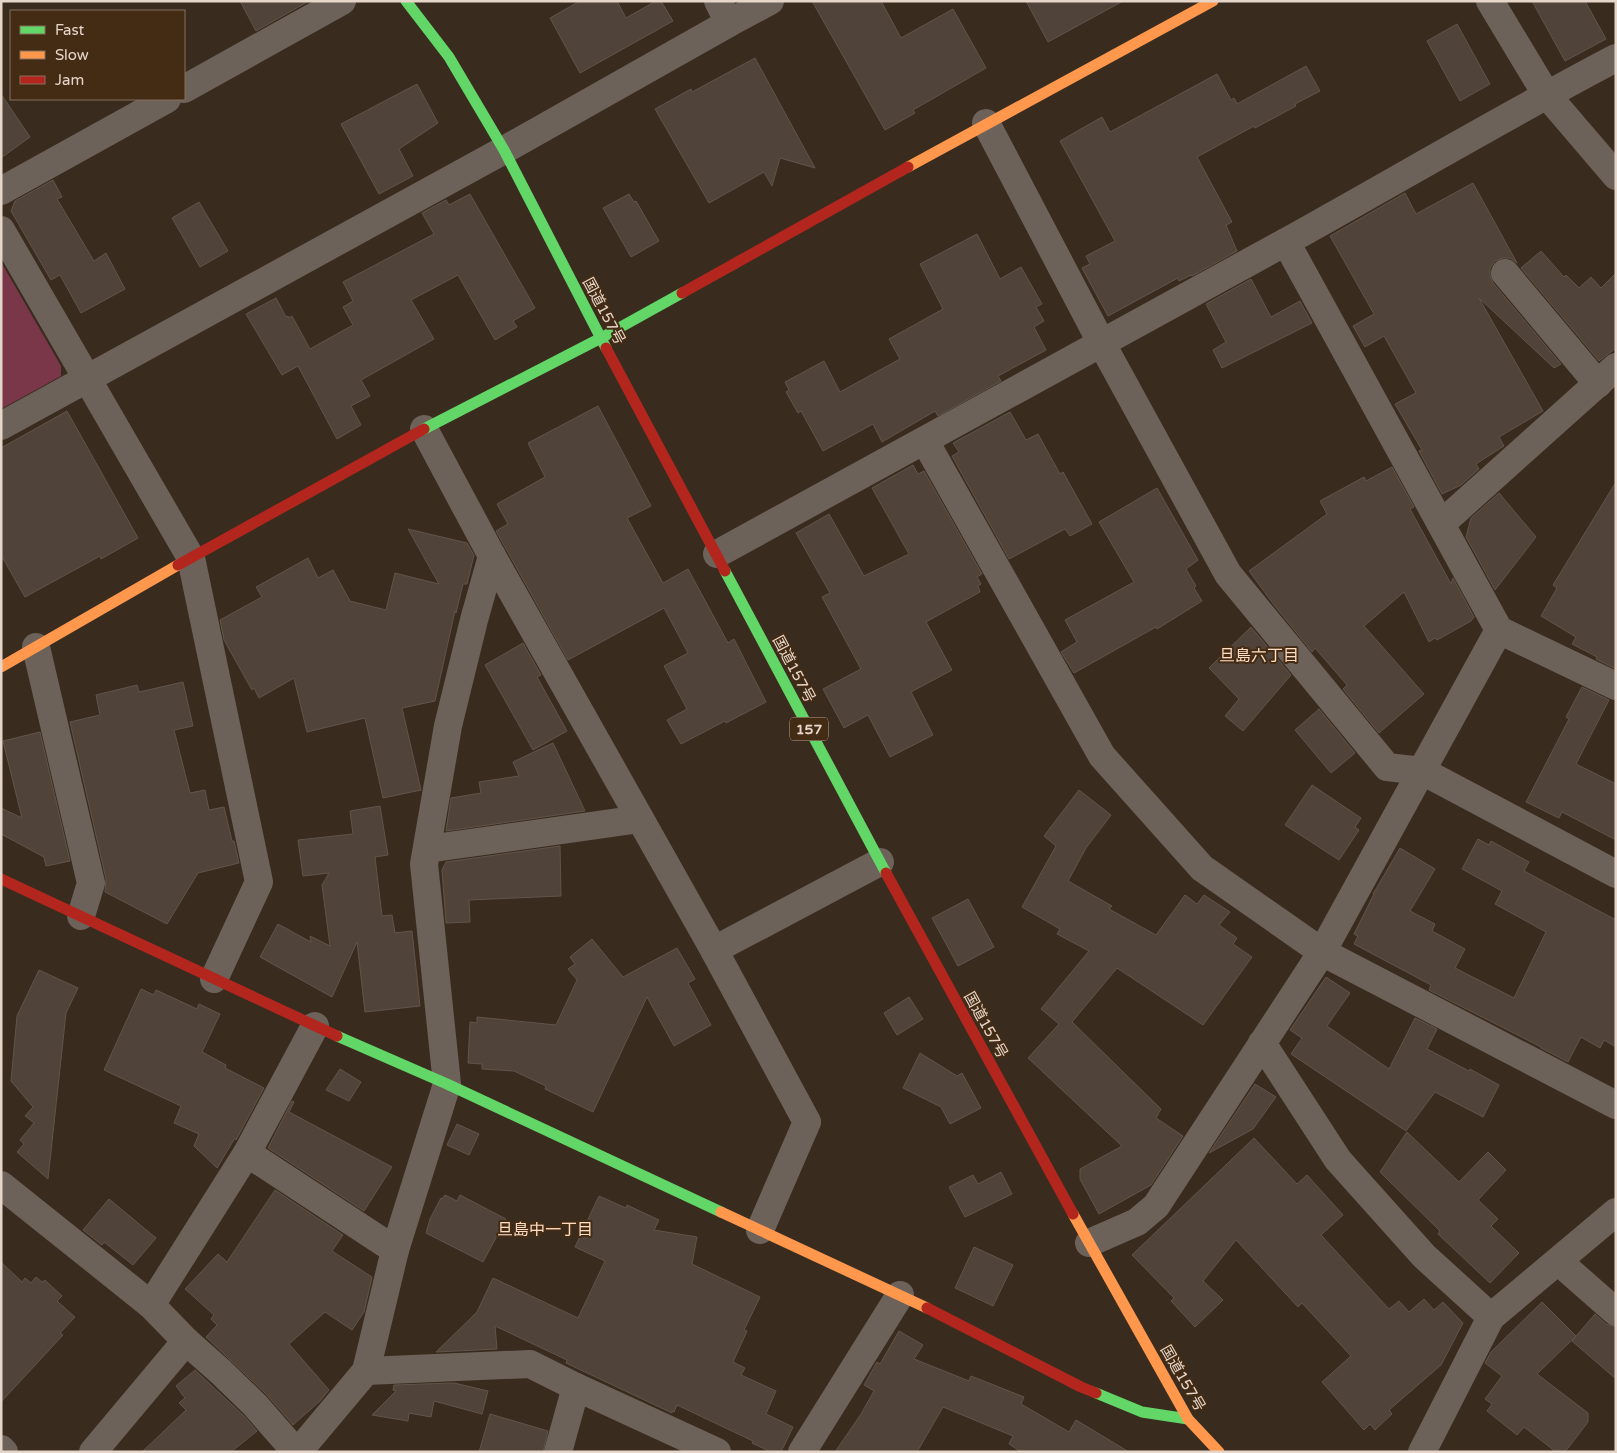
<svg xmlns="http://www.w3.org/2000/svg" width="1617" height="1453" font-family="'Varela Round','Noto Sans JP',sans-serif">
  <rect width="100%" height="100%" fill="#392c1f"/>
  <polygon fill="#7a374a" points="1,262 61,366 61,376 1,409"/>
  <g fill="#4f433a" stroke="#61544b">
    <polygon points="240,1 309,1 256,31"/>
    <polygon points="580,1 617,1 626,18 656,1 661,1 673,21 580,73 550,18"/>
    <polygon points="812,1 881,1 901,38 953,9 986,68 913,110 915,113 885,130"/>
    <polygon points="1026,1 1123,1 1048,42"/>
    <polygon points="1532,1 1585,1 1606,39 1565,61"/>
    <polygon points="1457,24 1490,84 1460,101 1427,41"/>
    <polygon points="755,58 815,168 780,158 772,186 764,172 709,203 655,109 691,89 692,92"/>
    <polygon points="1306,66 1320,91 1295,104 1296,106 1255,128 1254,126 1197,157 1232,222 1226,225 1237,251 1192,276 1191,275 1179,281 1178,278 1108,316 1082,268 1090,264 1086,256 1115,241 1060,141 1102,117 1110,132 1217,74 1231,100 1234,98 1237,104"/>
    <polygon points="417,84 438,123 399,149 413,176 379,194 341,124"/>
    <polygon points="1,94 30,137 1,158"/>
    <polygon points="53,180 62,197 57,199 94,261 106,253 125,289 81,313 60,275 51,280 11,211 15,201"/>
    <polygon points="1473,183 1517,263 1510,258 1503,258 1495,261 1490,268 1490,275 1493,283 1561,364 1554,368 1479,298 1543,411 1499,437 1504,446 1476,464 1479,469 1461,485 1442,494 1419,451 1422,450 1395,404 1416,393 1384,336 1365,347 1353,326 1374,314 1330,236 1405,193 1416,214"/>
    <polygon points="470,194 535,308 513,321 517,327 495,340 458,275 411,300 434,339 361,380 370,396 351,406 361,425 337,439 298,366 282,375 246,314 276,298 286,317 288,316 289,318 292,316 310,349 353,325 343,307 353,301 343,282 434,234 422,213 446,200 449,205"/>
    <polygon points="629,194 634,202 636,201 659,241 631,257 603,208"/>
    <polygon points="199,202 228,251 200,267 172,218"/>
    <polygon points="977,234 1000,279 1021,267 1042,304 1036,307 1044,321 1034,327 1046,350 998,376 1001,381 938,416 935,411 882,442 873,424 823,451 801,411 798,413 786,392 789,390 785,382 824,361 840,392 900,359 889,339 943,309 920,264"/>
    <polygon points="1541,251 1564,277 1566,275 1579,288 1591,277 1601,288 1616,273 1616,348 1599,361 1521,268"/>
    <polygon points="1251,279 1271,317 1300,301 1312,323 1222,368 1213,350 1226,342 1206,304"/>
    <polygon points="598,406 651,506 627,518 663,583 688,569 728,643 734,639 766,702 726,723 725,721 681,744 667,720 687,709 664,666 688,653 664,608 568,660 496,531 508,524 497,504 545,477 528,443"/>
    <polygon points="67,411 138,538 101,559 100,556 25,597 1,555 1,448"/>
    <polygon points="1010,412 1026,440 1038,434 1060,474 1063,472 1092,524 1070,536 1065,529 1009,559 952,456 959,452 953,443"/>
    <polygon points="913,465 918,474 924,471 982,574 977,577 981,584 978,586 980,592 926,622 952,670 911,692 933,735 890,757 868,715 844,728 823,689 861,669 822,597 830,593 796,533 829,514 864,576 909,554 872,488"/>
    <polygon points="1392,467 1414,507 1410,509 1451,584 1453,578 1474,617 1471,621 1437,640 1435,638 1429,642 1404,592 1364,626 1424,694 1379,733 1343,689 1347,685 1315,648 1312,652 1274,605 1249,571 1327,514 1320,501 1364,477 1366,481"/>
    <polygon points="1616,482 1616,669 1596,659 1597,657 1572,644 1576,637 1541,616 1557,588 1553,585"/>
    <polygon points="1157,488 1198,560 1186,569 1196,586 1194,588 1202,601 1157,629 1156,627 1074,673 1061,652 1077,642 1065,620 1134,582 1099,522"/>
    <polygon points="1499,493 1536,537 1495,590 1466,537 1471,518"/>
    <polygon points="408,529 467,543 474,555 467,584 463,584 456,613 455,611 435,701 402,708 421,790 383,798 365,718 307,732 294,678 259,698 254,688 252,690 224,640 220,620 262,597 256,587 308,558 318,578 333,570 350,601 386,610 395,573 439,584"/>
    <polygon points="1251,627 1291,675 1243,731 1225,716 1239,699 1209,668"/>
    <polygon points="523,643 541,675 537,677 567,731 533,750 485,665"/>
    <polygon points="183,682 193,726 174,730 190,793 205,790 209,810 224,807 232,841 234,841 239,863 198,873 167,924 105,892 106,879 70,722 100,715 96,695 137,685 139,692"/>
    <polygon points="1582,687 1609,700 1576,764 1616,784 1616,840 1562,812 1559,818 1526,802 1569,719 1566,717"/>
    <polygon points="1319,709 1355,753 1331,773 1295,730"/>
    <polygon points="40,732 70,861 46,866 44,857 1,834 1,808 22,818 3,741"/>
    <polygon points="553,743 585,811 446,831 451,798 481,793 479,782 519,776 513,762"/>
    <polygon points="1312,785 1361,818 1355,827 1359,830 1339,860 1285,825"/>
    <polygon points="1079,790 1111,815 1086,848 1068,881 1112,906 1109,909 1156,935 1185,895 1197,904 1204,895 1230,912 1219,925 1237,938 1233,944 1252,957 1203,1025 1117,968 1072,1022 1161,1109 1156,1118 1183,1136 1151,1185 1099,1214 1080,1179 1080,1169 1122,1146 1028,1058 1059,1024 1041,1009 1089,951 1057,934 1060,929 1022,907 1056,846 1044,836"/>
    <polygon points="380,806 388,855 375,857 382,916 392,915 395,933 412,931 420,1006 365,1012 357,942 332,997 260,957 278,924 311,942 310,936 330,946 322,885 329,873 303,876 298,840 353,834 350,811"/>
    <polygon points="1478,839 1489,845 1491,841 1529,862 1524,871 1616,920 1616,1047 1604,1040 1600,1048 1581,1037 1568,1062 1541,1048 1541,1047 1429,990 1431,985 1354,944 1358,936 1354,934 1374,894 1373,894 1400,848 1435,869 1410,911 1435,924 1432,931 1465,949 1455,968 1514,998 1546,932 1495,904 1502,891 1462,869"/>
    <polygon points="560,846 561,896 469,900 470,922 446,923 442,870 446,862"/>
    <polygon points="968,899 994,947 958,966 932,918"/>
    <polygon points="592,939 623,977 677,948 695,979 688,983 711,1025 674,1046 647,997 593,1112 545,1089 546,1086 514,1071 482,1069 482,1064 468,1063 470,1022 477,1023 477,1017 556,1025 577,980 568,969 575,964 570,957"/>
    <polygon points="39,970 78,988 66,1013 48,1179 17,1152 24,1144 20,1140 34,1123 25,1116 33,1107 11,1081 17,1016"/>
    <polygon points="1326,977 1350,993 1327,1026 1389,1069 1415,1018 1437,1029 1427,1049 1469,1071 1470,1069 1499,1085 1483,1117 1435,1092 1406,1131 1291,1054 1302,1038 1290,1030"/>
    <polygon points="141,989 154,995 156,990 197,1009 199,1004 220,1014 202,1052 226,1065 225,1068 264,1088 236,1140 235,1138 217,1168 194,1146 199,1134 174,1123 181,1106 104,1070"/>
    <polygon points="909,997 923,1019 897,1035 884,1013"/>
    <polygon points="920,1053 957,1076 962,1073 981,1108 950,1124 941,1107 903,1088"/>
    <polygon points="340,1069 361,1082 349,1101 326,1090"/>
    <polygon points="1255,1084 1276,1097 1253,1129 1209,1153"/>
    <polygon points="292,1101 294,1102 289,1112 392,1167 364,1211 268,1148"/>
    <polygon points="457,1124 479,1134 469,1155 447,1145"/>
    <polygon points="1407,1132 1459,1182 1488,1152 1506,1170 1478,1200 1498,1219 1491,1226 1519,1253 1490,1283 1438,1234 1440,1231 1380,1172"/>
    <polygon points="1254,1138 1297,1184 1307,1175 1343,1215 1321,1235 1389,1309 1399,1301 1409,1312 1424,1299 1434,1310 1443,1302 1463,1323 1441,1365 1389,1410 1392,1414 1375,1430 1370,1424 1364,1430 1322,1382 1351,1356 1302,1303 1298,1307 1236,1240 1203,1281 1223,1300 1195,1327 1171,1301 1174,1298 1132,1255"/>
    <polygon points="1001,1172 1012,1194 965,1217 949,1187 973,1175 978,1184"/>
    <polygon points="275,1190 343,1235 332,1251 372,1277 364,1312 352,1330 325,1312 289,1344 329,1390 320,1401 293,1425 266,1394 206,1337 217,1325 211,1319 214,1315 185,1289 218,1254 227,1262"/>
    <polygon points="445,1195 457,1201 460,1195 506,1219 483,1262 426,1233 430,1219 441,1198 442,1199"/>
    <polygon points="599,1196 626,1208 627,1205 659,1220 654,1230 697,1237 692,1264 760,1297 744,1330 747,1331 733,1362 745,1368 741,1375 776,1391 766,1414 793,1427 781,1452 771,1452 752,1443 753,1441 677,1405 674,1412 672,1411 672,1413 566,1363 567,1360 495,1326 497,1349 436,1352 477,1312 493,1278 578,1318 605,1261 575,1247"/>
    <polygon points="109,1199 156,1238 133,1265 104,1242 102,1245 83,1230"/>
    <polygon points="974,1247 1013,1265 993,1306 955,1288"/>
    <polygon points="1,1262 22,1282 25,1278 31,1283 36,1277 42,1282 45,1280 62,1296 57,1301 75,1317 60,1333 63,1335 1,1402"/>
    <polygon points="1542,1302 1576,1336 1537,1374 1588,1413 1588,1422 1565,1452 1556,1452 1524,1427 1517,1435 1487,1411 1492,1404 1485,1399 1502,1376 1485,1363 1491,1352"/>
    <polygon points="1595,1314 1606,1324 1616,1327 1616,1379 1572,1341"/>
    <polygon points="899,1331 923,1345 914,1359 969,1381 971,1376 1024,1397 1021,1404 1069,1432 1076,1420 1129,1452 1021,1452 1009,1444 1013,1436 943,1407 917,1452 835,1452 861,1414 874,1391 864,1385 877,1362 880,1364"/>
    <polygon points="195,1370 244,1416 257,1431 231,1452 142,1452 186,1410 179,1403 185,1398 176,1386"/>
    <polygon points="454,1383 488,1391 482,1414 434,1401 431,1417 409,1413 408,1421 372,1415 396,1391 393,1390 394,1385"/>
    <polygon points="490,1414 548,1431 543,1452 479,1452"/>
  </g>
  <g fill="none" stroke-linecap="round" stroke-linejoin="round">
    <g stroke="#6d6259" stroke-width="28">
      <polyline points="1490,1 1546,94 1616,176"/>
      <polyline points="729,23 770,1"/>
      <polyline points="184,89 342,1"/>
      <polyline points="986,123 1102,344 1228,574 1387,767 1422,771 1616,874"/>
      <polyline points="1,191 167,99"/>
      <polyline points="1,230 191,558 259,882 214,979"/>
      <polyline points="1286,242 1499,630 1616,686"/>
      <polyline points="1505,273 1598,384"/>
      <polyline points="1,426 504,150 729,23 718,1"/>
      <polyline points="424,429 492,556"/>
      <polyline points="925,441 1102,756 1202,868 1322,952 1616,1105"/>
      <polyline points="1441,524 1616,367"/>
      <path d="M717,554C906,451 1095,348 1282,244C1394,182 1503,117 1616,58"/>
      <polyline points="36,647 91,883 81,916"/>
      <polyline points="427,849 640,819"/>
      <polyline points="1262,1043 1338,1160 1424,1256 1491,1317"/>
      <polyline points="247,1153 395,1250"/>
      <polyline points="1,1185 151,1305 186,1341 221,1372 255,1405 296,1452"/>
      <polyline points="760,1230 807,1122 714,950 880,862"/>
      <polyline points="1089,1243 1137,1222 1156,1206 1322,952 1499,630"/>
      <polyline points="1559,1262 1616,1312"/>
      <polyline points="151,1305 247,1153 315,1026"/>
      <polyline points="366,1371 530,1364 576,1387 717,1452"/>
      <polyline points="1,1449 4,1452"/>
      <polyline points="93,1452 186,1341"/>
      <polyline points="298,1452 366,1371 395,1250 447,1084 424,864 448,726 474,620 492,556 714,950"/>
      <polyline points="558,1452 576,1387"/>
      <polyline points="802,1452 900,1295"/>
      <polyline points="1422,1452 1491,1317 1616,1212"/>
    </g>
    <g stroke="#63d668" stroke-width="11">
      <polyline points="406,1 449,57 504,150 606,348"/>
      <polyline points="424,429 601,338 682,293"/>
      <polyline points="725,571 886,873"/>
      <polyline points="337,1036 447,1084 721,1212"/>
      <polyline points="1096,1393 1142,1412 1188,1419"/>
    </g>
    <g stroke="#ff974d" stroke-width="11">
      <polyline points="908,167 1213,1"/>
      <polyline points="1,667 178,565"/>
      <polyline points="721,1212 927,1308"/>
      <polyline points="1073,1214 1188,1419 1219,1452"/>
    </g>
    <g stroke="#b3261e" stroke-width="11">
      <polyline points="682,293 908,167"/>
      <polyline points="606,348 725,571"/>
      <polyline points="178,565 424,429"/>
      <polyline points="886,873 1073,1214"/>
      <polyline points="1,879 337,1036"/>
      <polyline points="927,1308 1081,1387 1096,1393"/>
    </g>
  </g>
  <g text-anchor="middle" dominant-baseline="central" stroke-width="4" stroke-linejoin="round" paint-order="stroke">
    <rect fill="#442b14" stroke="#b5a393" stroke-width="1" x="790" y="717.5" width="38" height="23" rx="4"/>
    <g font-size="14" font-weight="bold" fill="#e6d6c9">
      <text x="809" y="729">157</text>
    </g>
    <g font-size="15" fill="#e6d6c9" stroke="#442b14">
      <text transform="translate(604 311) rotate(62)">国道157号</text>
      <text transform="translate(794 669) rotate(62)">国道157号</text>
      <text transform="translate(986 1025) rotate(61)">国道157号</text>
      <text transform="translate(1183 1378) rotate(60)">国道157号</text>
    </g>
    <g font-size="16" fill="#feddc2" stroke="#442b14">
      <text x="1259" y="656">旦島六丁目</text>
      <text x="545" y="1230">旦島中一丁目</text>
    </g>
  </g>
  <rect width="1617" height="1453" fill="none" stroke="#e6d6c9" stroke-width="5"/>
  <rect x="10" y="10" width="175" height="90" fill="#442b14" stroke="#856f5c"/>
  <rect x="20" y="26" width="25" height="8" fill="#63d668" stroke="#856f5c"/>
  <text x="55" y="35" font-size="15" fill="#e6d6c9">Fast</text>
  <rect x="20" y="51" width="25" height="8" fill="#ff974d" stroke="#856f5c"/>
  <text x="55" y="60" font-size="15" fill="#e6d6c9">Slow</text>
  <rect x="20" y="76" width="25" height="8" fill="#b3261e" stroke="#856f5c"/>
  <text x="55" y="85" font-size="15" fill="#e6d6c9">Jam</text>
</svg>
